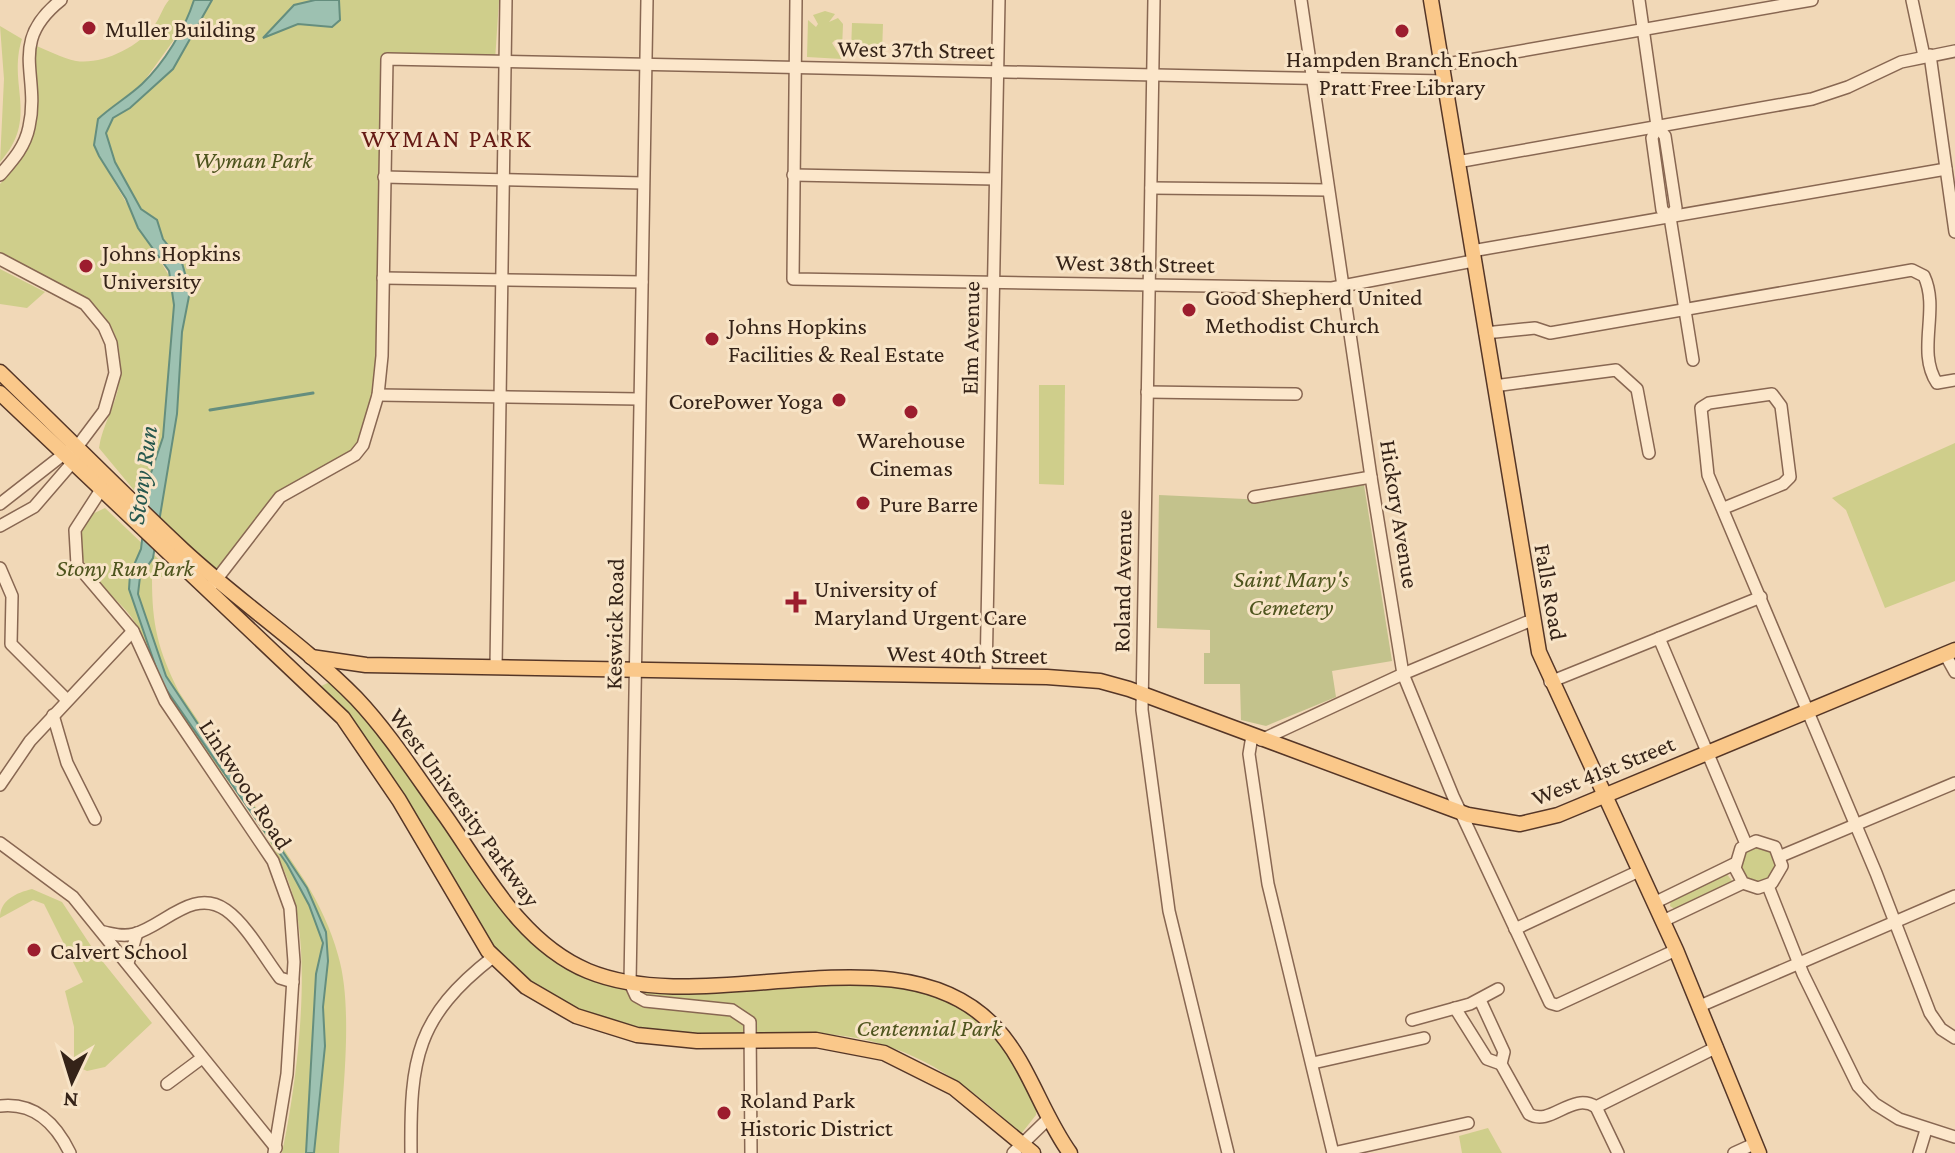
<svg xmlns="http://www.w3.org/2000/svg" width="1955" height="1153" font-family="'Crimson Pro',serif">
  <rect width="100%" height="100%" fill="#f1d8b7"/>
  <g fill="#cfce8b">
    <path d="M169,0H194L184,26L142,84L98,119L95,137L99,156L172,281L174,305L163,437L149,479L148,507L99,448C102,425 116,406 119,383C132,296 54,290 0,253V184L21,159L35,126L34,45C47,50 62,58 76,61C102,65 138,47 153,27C160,19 162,8 169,0Z"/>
    <polygon points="206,0 499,0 495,61 389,53 382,57 377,369 366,430 357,447 344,457 281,492 262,510 218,571 154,514 168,437 178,277 104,156 104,121 145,86"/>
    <polygon points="825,11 835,14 829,22 838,18 843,24 842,49 835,40 832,43 842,59 807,57 808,20 816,27 818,24 813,15"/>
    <polygon points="852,23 883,24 882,53 851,52"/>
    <path d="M0,26L22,39C7,85 40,118 0,162L4,79Z"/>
    <polygon points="0,269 45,292 27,308 0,304"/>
    <polygon points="1039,385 1065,385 1064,485 1039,484"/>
    <polygon points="1955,443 1955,581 1885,608 1846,510 1832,498"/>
    <path d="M105,508L174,574L152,579C152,625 158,650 179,692L305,881C319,904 331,929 338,955C354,1008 342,1096 339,1153H282C297,1083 313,957 291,889C273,831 215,767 181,716C161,685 152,648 132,618C119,599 94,585 85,564C78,548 80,532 86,517Z"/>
    <path d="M330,682L357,705L521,927L607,982L862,983C972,992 988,1013 1037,1107L1036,1115L1021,1134C978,1093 932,1058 874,1042C819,1027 761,1036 705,1036C646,1035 589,1021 539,988C489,955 464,900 434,850C400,791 367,736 321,686Z"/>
    <circle cx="1758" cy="864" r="18"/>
    <polygon points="1726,873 1733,882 1676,910 1670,906 1671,899"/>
    <path d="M32,889L62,902L95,952L152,1023L105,1067L87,1071L74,1065V1027L65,991L83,982L44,904L33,900L0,918C0,900 16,893 32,889Z"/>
    <polygon points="1488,1128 1502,1153 1462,1153 1459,1136"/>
  </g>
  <polygon fill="#c3c28c" points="1364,485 1392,661 1332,671 1336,697 1266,726 1241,720 1240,684 1204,684 1204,653 1210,653 1210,630 1157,628 1159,495 1266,500"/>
  <g fill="#9dc1b1" stroke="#658e7e" stroke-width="2">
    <path d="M194,0H212L173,69L130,108L113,118L106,133L115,162L141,209L157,220L163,239L182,263L190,291L182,332L177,414L153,558L140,577L138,594L166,676L307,888L326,932L328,961L323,1007L325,1046L314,1153H306L316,974L323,943L309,905L287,864L161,682L129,589L130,574L141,549L149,479L163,437L174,305L169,271L138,228L126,199L99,156L94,145L98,119C112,106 128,97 142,84C164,63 185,29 194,0Z"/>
    <polygon points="315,0 339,0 340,20 332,27 298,24 263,38 294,5"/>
  </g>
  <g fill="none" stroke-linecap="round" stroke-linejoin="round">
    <polyline stroke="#658e7e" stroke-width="3" points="210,410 313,393"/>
    <g stroke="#886752" stroke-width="14">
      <g id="minor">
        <polyline points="647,0 630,983 636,996 645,1001 732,1010 750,1022 751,1153"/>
        <polyline points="796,0 793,279 1332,288 1473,261"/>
        <polyline points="1154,0 1142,710 1169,911 1228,1153"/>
        <polyline points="1301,0 1371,477 1403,674 1453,796 1550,1003 1557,1005 1676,950"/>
        <polyline points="1639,0 1657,126 1665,136 1676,208 1670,217"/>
        <polyline points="1912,0 1924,56"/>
        <polyline points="1930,55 1955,232"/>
        <polyline points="1441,65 1812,0"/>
        <polyline points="1657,126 1652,138 1662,210 1670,217 1693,360"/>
        <polyline points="1457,162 1812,99 1848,87 1901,62 1955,51"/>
        <path d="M0,175C13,160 25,147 29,127C41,74 7,43 61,0"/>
        <polyline points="793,175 995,179"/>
        <polyline points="384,177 643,183"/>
        <polyline points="1151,188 1328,190"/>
        <polyline points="1472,251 1946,169"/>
        <polyline points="0,259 85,304 104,327 111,343 115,373 104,411 77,447 72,463 34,507 0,526"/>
        <polyline points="383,278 642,282"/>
        <path d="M1485,333L1535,328L1550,333L1912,270L1924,276C1940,310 1916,351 1937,383L1955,380"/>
        <polyline points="1494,386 1616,370 1637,389 1649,453"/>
        <polyline points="1147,392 1296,394"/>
        <polyline points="378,395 639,399"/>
        <polyline points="106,482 75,530 77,565 133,631 165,701 273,861 290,908 294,962 287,1074 274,1153"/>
        <polyline points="1254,497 1371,477"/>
        <polyline points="0,504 69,450"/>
        <polyline points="1724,508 1783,484 1790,477 1781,406 1772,394 1709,403 1701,408 1708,475 1876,873 1930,1013 1941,1029 1955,1038"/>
        <polyline points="0,568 12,596 11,644 66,699"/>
        <polyline points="213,584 280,497 355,455 363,445 378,395 382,356 387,59 1444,81"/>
        <polyline points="1659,638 1746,844"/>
        <polyline points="1945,654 1955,672"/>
        <polyline points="496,667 506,0"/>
        <polyline points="986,676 999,0"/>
        <polyline points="1550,682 1761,597"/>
        <polyline points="53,715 67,763 95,819"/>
        <polyline points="1252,736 1249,754 1268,884 1333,1153"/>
        <polyline points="1261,740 1403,674 1532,620"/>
        <polyline points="0,785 30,741 133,631"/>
        <polyline points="0,843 73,897 276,1148"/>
        <polyline points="1781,856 1955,783"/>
        <polyline points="1768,886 1803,974 1858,1086 1875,1104 1899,1119 1955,1137"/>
        <polyline points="1654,903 1734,864"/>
        <polyline points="1663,921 1743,883 1758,888 1772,883 1782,866 1775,847 1756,841 1741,848 1735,868 1743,883"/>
        <polyline points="1515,929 1639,871"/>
        <path d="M104,932C114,934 123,937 134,934C164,926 193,887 226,910C247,925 264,957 280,978L293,982"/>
        <polyline points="128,963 137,933"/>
        <path d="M1480,1000L1504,1052L1501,1064L1529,1114C1551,1127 1572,1091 1596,1107"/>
        <polyline points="1700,1006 1955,896"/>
        <polyline points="1455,1008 1487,1059 1501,1064"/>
        <polyline points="1412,1020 1470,1004 1498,989"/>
        <polyline points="1313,1063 1424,1038"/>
        <polyline points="167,1084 202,1058"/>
        <path d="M0,1106C35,1102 56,1124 70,1153"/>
        <polyline points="1596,1107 1717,1047"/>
        <polyline points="1596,1107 1618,1153"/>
        <path d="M411,1153C410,1059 416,1017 493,957"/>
        <polyline points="1013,1153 1048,1119"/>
        <polyline points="1333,1153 1468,1123"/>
        <polyline points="1734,1153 1756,1143"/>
        <polyline points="1919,1153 1926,1130"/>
      </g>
    </g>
    <g stroke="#553627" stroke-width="17">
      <g id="major">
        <polyline points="1431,0 1539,652 1676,950 1759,1153"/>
        <path d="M0,372C61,431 121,492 183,550C239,602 303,644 356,698C390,734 417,777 446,817C486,874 521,943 588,971C709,1021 898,925 994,1026C1028,1061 1041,1113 1070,1153"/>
        <polyline points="0,393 343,718 399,800 488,951 526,987 576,1016 637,1035 697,1041 816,1040 884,1053 954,1088 1033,1153"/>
        <polyline points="311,657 366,665 1047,677 1100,681 1129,689 1468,815 1520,824 1558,815 1955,650"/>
      </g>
    </g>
    <use href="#minor" stroke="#fce7cb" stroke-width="11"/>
    <use href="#major" stroke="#fac88a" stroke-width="14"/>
  </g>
  <g fill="#9c1d2e" stroke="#f8e4c7" stroke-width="3">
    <circle cx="89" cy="28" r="8"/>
    <circle cx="1402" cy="31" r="8"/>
    <circle cx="86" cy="266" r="8"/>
    <circle cx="1189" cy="310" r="8"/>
    <circle cx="712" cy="339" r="8"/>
    <circle cx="839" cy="400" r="8"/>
    <circle cx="911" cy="412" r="8"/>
    <circle cx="863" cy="503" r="8"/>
    <path d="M792 590h8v8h8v8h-8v8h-8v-8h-8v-8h8z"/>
    <circle cx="34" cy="950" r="8"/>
    <circle cx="724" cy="1113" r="8"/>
  </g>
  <g text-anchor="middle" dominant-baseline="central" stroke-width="6" stroke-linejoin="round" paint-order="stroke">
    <g font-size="24" fill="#352318" stroke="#f8e4c7" text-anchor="start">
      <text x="105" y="28">Muller Building</text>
      <text x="1402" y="58" text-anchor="middle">Hampden Branch Enoch<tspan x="1402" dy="28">Pratt Free Library</tspan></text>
      <text x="102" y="252">Johns Hopkins<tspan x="102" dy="28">University</tspan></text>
      <text x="1205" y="296">Good Shepherd United<tspan x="1205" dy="28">Methodist Church</tspan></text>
      <text x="728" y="325">Johns Hopkins<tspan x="728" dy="28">Facilities &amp; Real Estate</tspan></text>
      <text x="823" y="400" text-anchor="end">CorePower Yoga</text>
      <text x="911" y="439" text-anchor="middle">Warehouse<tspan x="911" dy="28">Cinemas</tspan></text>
      <text x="879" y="503">Pure Barre</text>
      <text x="814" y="588">University of<tspan x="814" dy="28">Maryland Urgent Care</tspan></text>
      <text x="50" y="950">Calvert School</text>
      <text x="740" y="1099">Roland Park<tspan x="740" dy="28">Historic District</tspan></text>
    </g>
    <g font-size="24" fill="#352318" stroke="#f8e4c7">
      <text transform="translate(916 49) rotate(1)">West 37th Street</text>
      <text transform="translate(1135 263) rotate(1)">West 38th Street</text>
      <text transform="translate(970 338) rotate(-89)">Elm Avenue</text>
      <text transform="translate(1400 514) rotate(81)">Hickory Avenue</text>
      <text transform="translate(1122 581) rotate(-89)">Roland Avenue</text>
      <text transform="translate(1551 592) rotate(80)">Falls Road</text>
      <text transform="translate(614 624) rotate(-89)">Keswick Road</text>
      <text transform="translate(967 654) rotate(1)">West 40th Street</text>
      <text transform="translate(1603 770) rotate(-22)">West 41st Street</text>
      <text transform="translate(246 784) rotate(57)">Linkwood Road</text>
      <text transform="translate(465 807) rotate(54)">West University Parkway</text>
    </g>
    <g font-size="24" font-style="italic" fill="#4d541d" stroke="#f8e4c7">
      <text x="253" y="159">Wyman Park</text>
      <text x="125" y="567">Stony Run Park</text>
      <text x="1291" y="578">Saint Mary's<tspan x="1291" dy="28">Cemetery</tspan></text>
      <text x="929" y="1027">Centennial Park</text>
    </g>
    <g font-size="26" letter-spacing="2" fill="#661a14" stroke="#f8e4c7">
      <text x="447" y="138">WYMAN PARK</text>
    </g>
    <g font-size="26" font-style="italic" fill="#26574d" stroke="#f8e4c7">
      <text transform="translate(142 475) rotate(-82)">Stony Run</text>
    </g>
  </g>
  <g transform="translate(72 1081) rotate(184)" stroke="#f8e4c7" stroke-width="6" paint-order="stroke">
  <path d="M0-6L14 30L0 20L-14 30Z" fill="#352318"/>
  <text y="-12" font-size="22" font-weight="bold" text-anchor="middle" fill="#352318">N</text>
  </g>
</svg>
